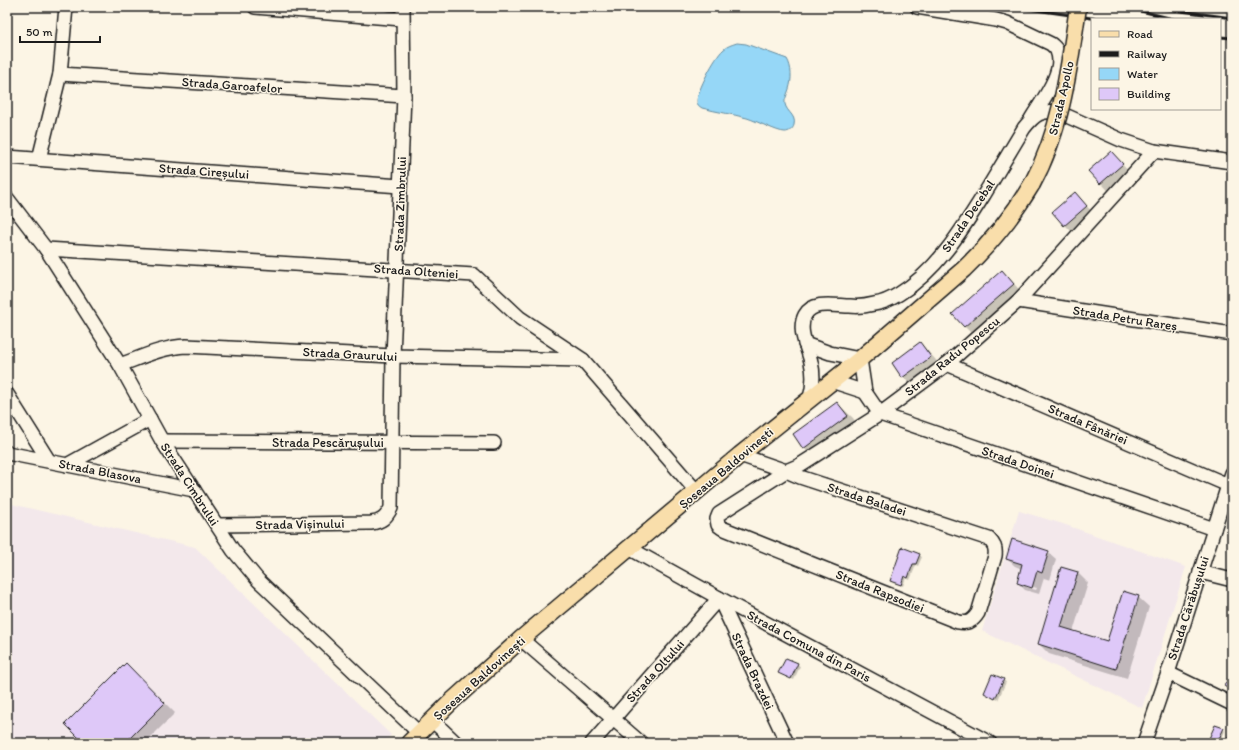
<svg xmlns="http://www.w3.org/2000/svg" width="1239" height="750" font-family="Itim,sans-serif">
  <rect width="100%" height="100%" fill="#fcf5e5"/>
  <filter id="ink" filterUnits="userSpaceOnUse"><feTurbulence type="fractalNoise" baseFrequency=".025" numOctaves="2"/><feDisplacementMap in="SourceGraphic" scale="8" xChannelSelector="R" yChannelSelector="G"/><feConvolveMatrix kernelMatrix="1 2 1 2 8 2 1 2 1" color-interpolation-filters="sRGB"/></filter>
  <g filter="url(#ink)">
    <g fill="#f3e8eb">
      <polygon points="7,503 195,547 391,735 383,743 7,743"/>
      <polygon points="1019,511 1060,523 1186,567 1142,708 982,631"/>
    </g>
    <path fill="#96d7f7" stroke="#658c9f" d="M737,43L746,44L787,59C792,67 792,80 789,89C788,93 786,96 785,100C783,111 797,114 794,125C793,129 789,132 785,132C777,132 757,121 747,118C732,114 717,112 702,108C699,106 697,105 697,101C697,91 715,57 723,50C727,46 731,45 737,43Z"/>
    <g fill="#0003" fill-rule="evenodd">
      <polygon points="1111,153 1137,180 1116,199 1090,171"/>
      <polygon points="1075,194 1101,221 1080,240 1065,225"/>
      <polygon points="1002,271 1028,299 980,342 964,326"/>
      <polygon points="920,343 935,359 945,372 918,392 903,377"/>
      <polygon points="837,403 853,418 862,432 819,463 804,448"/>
      <path d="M1048,552L1056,559L1050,580L1044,578L1039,594L1025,590L1018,583L1022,569L1015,566L1007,559ZM1026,585L1037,588L1036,590L1026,587Z"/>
      <polygon points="919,555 922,557 918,566 916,565 910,580 906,578 903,586 893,583 891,580"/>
      <polygon points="1078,573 1088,583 1073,632 1108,643 1138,597 1149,607 1127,678 1049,654 1039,644"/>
      <polygon points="786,659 800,666 794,680 780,673"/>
      <polygon points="126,664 175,713 145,743 85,743"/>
      <polygon points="993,675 1006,682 998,700 985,693"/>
      <polygon points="1223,729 1225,731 1220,743 1208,743"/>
    </g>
    <g fill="#dec8f8" stroke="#1c1c1c">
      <polygon points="1111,151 1123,164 1100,184 1088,171"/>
      <polygon points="1075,192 1087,206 1064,226 1052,212"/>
      <polygon points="1002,270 1014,284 964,327 952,314"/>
      <polygon points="920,342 931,357 902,378 892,363"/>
      <polygon points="837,402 848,416 803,449 793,434"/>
      <polygon points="1012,539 1049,551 1042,573 1037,571 1032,588 1017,583 1022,564 1006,559"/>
      <polygon points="902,547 920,554 916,564 913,564 908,578 904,576 901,585 890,581"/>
      <polygon points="1061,567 1078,572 1061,627 1107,641 1123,591 1139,596 1116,669 1038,644"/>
      <polygon points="786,658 798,663 791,679 778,673"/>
      <polygon points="126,663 165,703 125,743 84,743 65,724"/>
      <polygon points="1232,671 1232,691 1224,686"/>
      <polygon points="992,674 1004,679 995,699 984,693"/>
      <polygon points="1215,725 1224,728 1217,743 1207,743"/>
      <polygon points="1232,727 1232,741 1227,739"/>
    </g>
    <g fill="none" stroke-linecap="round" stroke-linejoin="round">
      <g stroke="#1c1c1c" stroke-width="16">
        <g id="minor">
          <polyline points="255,7 402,19"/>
          <path d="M917,7L996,20L1007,23L1051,44C1053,46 1056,48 1057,51C1066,71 1041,102 1031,119"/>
          <polyline points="60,74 404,96"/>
          <polyline points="7,157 400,186"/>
          <polyline points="39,159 60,74 66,7"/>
          <polyline points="7,198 46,249 120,365 162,441 233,550 258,580 419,733"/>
          <polyline points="46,249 474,275 520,318 583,360 697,492"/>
          <polyline points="1018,301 1232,334"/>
          <polyline points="805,344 830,353 860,359 865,392 880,414 1214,529"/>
          <polyline points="947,364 1228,485"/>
          <path d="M120,365C142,357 163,347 186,346L393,356L583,360"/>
          <polyline points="831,381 865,392"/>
          <polyline points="7,394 49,461"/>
          <path d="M810,398C813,387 814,374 811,362C808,348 797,330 805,315C813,300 836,306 850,306C858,307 866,306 874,304C883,303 891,299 899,294C937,271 962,230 985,193C998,171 1011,150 1024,128C1035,114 1041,110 1058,112L1121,140L1154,151L1232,162"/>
          <polyline points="162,441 494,443"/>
          <polyline points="7,453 194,490"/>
          <path d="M740,455L786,471L800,477L989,539C994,544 996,548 995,556L978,613C973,621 968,624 958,622L722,528L718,525L717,519L719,514L786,471L800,465L880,414L947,364L1018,301L1154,151"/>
          <polyline points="67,465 150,419"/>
          <path d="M217,525L371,523C381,522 386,518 391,508L393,356L404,96L403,7"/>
          <polyline points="629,548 719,598 990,743"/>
          <polyline points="1200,572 1232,580"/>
          <polyline points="521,639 641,743"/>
          <polyline points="1168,673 1232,704"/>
          <polyline points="432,720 456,743"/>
          <polyline points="592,743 719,598 787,743"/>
          <polyline points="1144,743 1168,673 1232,473"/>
        </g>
      </g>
      <g stroke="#1c1c1c" stroke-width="19">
        <path id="major" d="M409,743L452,701L521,639L740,455L860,359L964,269C991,243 1013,216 1032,184"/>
      </g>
      <use href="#minor" stroke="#fcf5e5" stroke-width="13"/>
      <use href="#major" stroke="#f9deab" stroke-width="16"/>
      <g stroke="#1c1c1c" stroke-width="3">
        <polyline points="1015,7 1098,19"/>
        <polyline points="1125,7 1173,19"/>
        <polyline points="1152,7 1232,18"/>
        <polyline points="1213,7 1232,10"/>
        <polyline points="1220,37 1232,38"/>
      </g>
      <g stroke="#1c1c1c" stroke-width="19" stroke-linecap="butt">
        <path id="major-bridge" d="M1032,184C1062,129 1069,68 1078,7"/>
      </g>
      <use href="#major-bridge" stroke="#f9deab" stroke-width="16"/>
    </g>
  </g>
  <g text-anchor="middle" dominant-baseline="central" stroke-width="3" stroke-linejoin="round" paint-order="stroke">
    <g font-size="13" fill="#1c1c1c" stroke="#fcf5e5">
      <text transform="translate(232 85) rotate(4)">Strada Garoafelor</text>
      <text transform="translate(1061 98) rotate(-77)">Strada Apollo</text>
      <text transform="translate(204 171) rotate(4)">Strada Cireșului</text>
      <text transform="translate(400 204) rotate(-88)">Strada Zimbrului</text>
      <text transform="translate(968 216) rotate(-56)">Strada Decebal</text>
      <text transform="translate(416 271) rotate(4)">Strada Olteniei</text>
      <text transform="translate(1125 318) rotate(9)">Strada Petru Rareș</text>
      <text transform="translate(350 354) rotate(3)">Strada Graurului</text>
      <text transform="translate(952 356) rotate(-39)">Strada Radu Popescu</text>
      <text transform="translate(1088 424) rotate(23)">Strada Fânăriei</text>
      <text x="328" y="442">Strada Pescărușului</text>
      <text transform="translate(1018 462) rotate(19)">Strada Doinei</text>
      <text transform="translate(726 468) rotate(-40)">Șoseaua Baldovinești</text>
      <text transform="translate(100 471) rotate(11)">Strada Blasova</text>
      <text transform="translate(190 484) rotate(57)">Strada Cimbrului</text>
      <text transform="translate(867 499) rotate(18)">Strada Baladei</text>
      <text transform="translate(300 524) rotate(-1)">Strada Vișinului</text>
      <text transform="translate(880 591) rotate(22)">Strada Rapsodiei</text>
      <text transform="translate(1188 608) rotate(-72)">Strada Cărăbușului</text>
      <text transform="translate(809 646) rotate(28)">Strada Comuna din Paris</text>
      <text transform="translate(655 671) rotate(-48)">Strada Oltului</text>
      <text transform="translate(753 671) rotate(65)">Strada Brazdei</text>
      <text transform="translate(479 678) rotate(-42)">Șoseaua Baldovinești</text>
    </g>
  </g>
  <rect width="1239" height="750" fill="none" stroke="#fcf5e5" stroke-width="24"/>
  <rect x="12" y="12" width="1215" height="726" fill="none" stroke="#1c1c1c" stroke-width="1.5" filter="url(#ink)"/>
  <rect x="1091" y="18" width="130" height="92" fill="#fcf5e5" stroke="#a29e95"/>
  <rect x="1099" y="31" width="20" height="6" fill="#f9deab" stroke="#a29e95"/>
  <text x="1127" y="38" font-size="12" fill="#1c1c1c">Road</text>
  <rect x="1099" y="51" width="20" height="6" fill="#1c1c1c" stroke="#a29e95"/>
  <text x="1127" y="58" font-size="12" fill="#1c1c1c">Railway</text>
  <rect x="1099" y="68" width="20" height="12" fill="#96d7f7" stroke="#a29e95"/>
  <text x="1127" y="78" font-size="12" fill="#1c1c1c">Water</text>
  <rect x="1099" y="88" width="20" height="12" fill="#dec8f8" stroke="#a29e95"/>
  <text x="1127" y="98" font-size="12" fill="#1c1c1c">Building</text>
  <path d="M20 36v6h80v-6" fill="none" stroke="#1c1c1c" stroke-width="2"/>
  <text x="26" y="36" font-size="12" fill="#1c1c1c" stroke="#fcf5e5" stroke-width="3" paint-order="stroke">50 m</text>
</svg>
